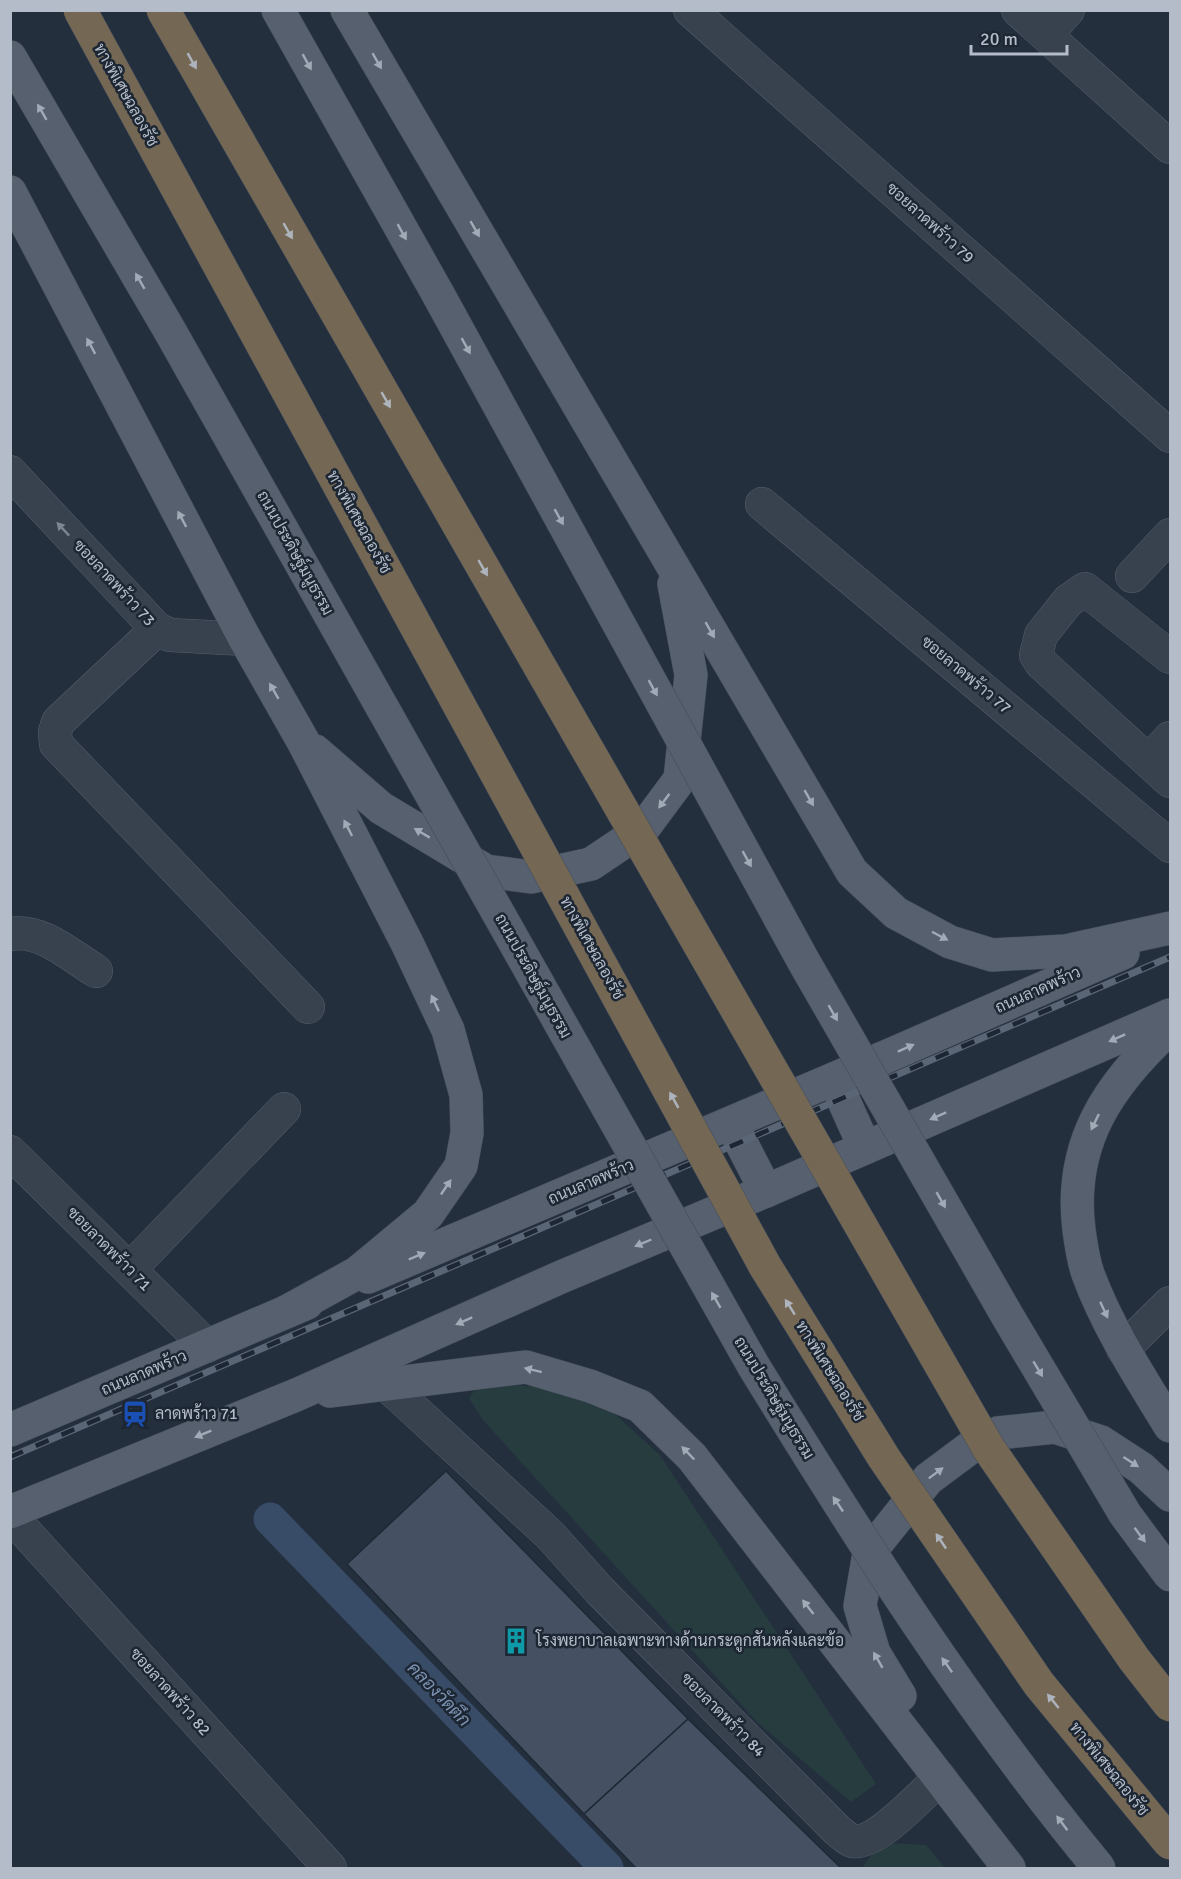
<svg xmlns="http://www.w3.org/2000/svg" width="1181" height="1879" font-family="Signika,Sarabun,sans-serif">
  <rect width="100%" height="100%" fill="#242f3e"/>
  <g fill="#263c3f">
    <polygon points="505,1384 550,1388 616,1415 660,1455 876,1784 851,1802 758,1723 482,1419 469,1398 477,1387"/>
    <polygon points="886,1843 926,1845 945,1868 862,1868 873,1853"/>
  </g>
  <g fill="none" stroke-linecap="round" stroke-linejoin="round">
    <polyline stroke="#394c67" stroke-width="33" points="270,1519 607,1868"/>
  </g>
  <g fill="#455162" stroke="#1f2835" stroke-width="1.5">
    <polygon points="446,1471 688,1719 584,1814 347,1564"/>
    <polygon points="688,1719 841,1868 636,1868 584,1814"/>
  </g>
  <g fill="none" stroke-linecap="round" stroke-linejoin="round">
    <g stroke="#565f6c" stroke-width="34">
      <g id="minor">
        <polyline points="690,10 1170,436"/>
        <polyline points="1018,10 1170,147"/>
        <polyline points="1046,35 1068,10"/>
        <polyline points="10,472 157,629 170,635 245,639"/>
        <polyline points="762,504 1170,846"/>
        <polyline points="1132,576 1170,535"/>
        <polyline points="157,629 58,722 55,732 56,744 308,1007"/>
        <polyline points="1170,657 1085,589 1068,601 1041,635 1036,655 1042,664 1170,781"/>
        <polyline points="1149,761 1170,738"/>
        <path d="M10,934C41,928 71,956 96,971"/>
        <polyline points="10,1152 207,1346"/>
        <polyline points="130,1269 284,1109"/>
        <polyline points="1123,1349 1170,1303"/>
        <path d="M386,1384L550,1535L600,1591L837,1830C841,1833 847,1839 852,1841C876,1846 922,1794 940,1778"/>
        <polyline points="10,1515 330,1868"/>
      </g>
    </g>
    <g stroke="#414a57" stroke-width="34">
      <g id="major">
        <polyline points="278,10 438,294"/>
        <polyline points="347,10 852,872 896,913 950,942 992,955 1065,951 1170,928"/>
        <polyline points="10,57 170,331"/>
        <polyline points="10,192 245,639 303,741 407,943 448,1030 466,1095 467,1133 461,1166 428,1214 357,1273 286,1312"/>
        <polyline points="315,751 381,808 486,871 531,877 591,864 643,829 680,779 691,675 674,584"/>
        <path d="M1170,1028C1109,1084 1068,1143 1079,1230C1081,1244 1083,1260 1088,1274C1108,1328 1140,1377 1170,1426"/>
        <polyline points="834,1079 865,1148"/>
        <polyline points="731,1123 766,1191"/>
        <polyline points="368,1277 890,1055 1123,953"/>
        <polyline points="330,1391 526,1367 590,1386 640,1406 692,1457 1009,1868"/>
        <polyline points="10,1430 307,1303"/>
        <polyline points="10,1512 296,1395 561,1277 766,1191 1170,1015"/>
        <polyline points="900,1696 874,1653 860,1606 869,1553 928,1479 971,1447 998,1433 1055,1427 1101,1442 1141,1468 1170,1495"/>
      </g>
    </g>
    <use href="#minor" stroke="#38414e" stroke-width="33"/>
    <use href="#major" stroke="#56606e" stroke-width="33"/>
    <g stroke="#5a6575" stroke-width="7">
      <polyline id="rail" points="10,1457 1170,957"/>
    </g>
    <use href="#rail" stroke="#1d2633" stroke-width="4.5" stroke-dasharray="14" stroke-linecap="butt"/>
    <g stroke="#414a57" stroke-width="34" stroke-linecap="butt">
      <g id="major-bridge">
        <polyline points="438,294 804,962 1008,1317 1125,1514 1170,1575"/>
        <path d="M170,331L753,1365C859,1538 969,1711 1099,1868"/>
      </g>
    </g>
    <g stroke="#434c59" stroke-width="34" stroke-linecap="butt">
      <g id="highway-bridge">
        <polyline points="80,10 765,1266 884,1458 1039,1684 1170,1843"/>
        <polyline points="163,10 989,1449 1134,1659 1170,1705"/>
      </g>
    </g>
    <use href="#major-bridge" stroke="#56606e" stroke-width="33"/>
    <use href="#highway-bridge" stroke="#746855" stroke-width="33"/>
  </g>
  <defs><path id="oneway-solid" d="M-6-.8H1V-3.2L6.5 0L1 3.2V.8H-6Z" transform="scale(1.5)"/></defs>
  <g fill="#aeb4bd">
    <use href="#oneway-solid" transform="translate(192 61) rotate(61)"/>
    <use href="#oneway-solid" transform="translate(288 231) rotate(60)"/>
    <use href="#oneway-solid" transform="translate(386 400) rotate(60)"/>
    <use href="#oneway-solid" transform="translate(483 568) rotate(60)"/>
    <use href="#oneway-solid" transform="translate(674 1100) rotate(-119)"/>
    <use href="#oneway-solid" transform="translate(790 1307) rotate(-122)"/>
    <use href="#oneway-solid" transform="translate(941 1541) rotate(-124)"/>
    <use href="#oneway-solid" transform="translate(1053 1701) rotate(-129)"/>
  </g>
  <g fill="#a1aab7">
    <use href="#oneway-solid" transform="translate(377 61) rotate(60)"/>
    <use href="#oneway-solid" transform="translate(307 62) rotate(61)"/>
    <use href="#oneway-solid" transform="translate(42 112) rotate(-120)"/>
    <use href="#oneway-solid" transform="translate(475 229) rotate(60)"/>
    <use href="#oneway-solid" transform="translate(402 232) rotate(61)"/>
    <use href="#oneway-solid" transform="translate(140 281) rotate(-120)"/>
    <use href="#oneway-solid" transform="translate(91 346) rotate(-118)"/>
    <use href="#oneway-solid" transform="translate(466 346) rotate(61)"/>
    <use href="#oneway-solid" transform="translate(559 517) rotate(61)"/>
    <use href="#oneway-solid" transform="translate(182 519) rotate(-118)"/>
    <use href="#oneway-solid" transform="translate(710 630) rotate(60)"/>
    <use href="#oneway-solid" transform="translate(653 688) rotate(61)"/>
    <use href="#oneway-solid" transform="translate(274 691) rotate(-120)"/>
    <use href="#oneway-solid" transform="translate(809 798) rotate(60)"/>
    <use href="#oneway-solid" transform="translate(664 801) rotate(127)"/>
    <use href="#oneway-solid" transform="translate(348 828) rotate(-117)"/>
    <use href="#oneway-solid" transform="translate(422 833) rotate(-149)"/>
    <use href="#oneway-solid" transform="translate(747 859) rotate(61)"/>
    <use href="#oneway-solid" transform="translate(940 936) rotate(28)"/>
    <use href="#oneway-solid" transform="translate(435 1003) rotate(-115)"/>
    <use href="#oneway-solid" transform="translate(833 1013) rotate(60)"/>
    <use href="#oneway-solid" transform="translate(1117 1038) rotate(156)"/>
    <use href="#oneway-solid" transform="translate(906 1048) rotate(-24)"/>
    <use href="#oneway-solid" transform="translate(938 1116) rotate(156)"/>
    <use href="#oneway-solid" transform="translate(1095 1122) rotate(116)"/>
    <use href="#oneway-solid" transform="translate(446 1187) rotate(-56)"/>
    <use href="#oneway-solid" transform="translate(941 1200) rotate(60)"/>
    <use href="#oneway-solid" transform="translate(643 1243) rotate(157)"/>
    <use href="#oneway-solid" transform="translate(417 1256) rotate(-23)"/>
    <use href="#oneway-solid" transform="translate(716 1300) rotate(-120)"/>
    <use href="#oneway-solid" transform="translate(1104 1310) rotate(65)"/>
    <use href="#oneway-solid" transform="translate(464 1321) rotate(156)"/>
    <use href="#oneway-solid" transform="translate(1038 1369) rotate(59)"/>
    <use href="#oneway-solid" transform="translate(533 1370) rotate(-166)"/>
    <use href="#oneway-solid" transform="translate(203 1434) rotate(158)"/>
    <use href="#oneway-solid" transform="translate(688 1453) rotate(-134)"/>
    <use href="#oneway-solid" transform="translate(1131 1462) rotate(33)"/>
    <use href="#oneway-solid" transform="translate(936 1473) rotate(-37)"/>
    <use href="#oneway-solid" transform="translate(838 1504) rotate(-124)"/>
    <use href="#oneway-solid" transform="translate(1140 1535) rotate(53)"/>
    <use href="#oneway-solid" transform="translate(808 1607) rotate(-128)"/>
    <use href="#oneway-solid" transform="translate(878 1660) rotate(-120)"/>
    <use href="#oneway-solid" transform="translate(947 1665) rotate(-125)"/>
    <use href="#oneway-solid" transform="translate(1062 1823) rotate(-127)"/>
  </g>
  <use fill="#7c8592" href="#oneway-solid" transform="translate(63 529) rotate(-133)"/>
  <defs>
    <g id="station-bare" transform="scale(2.07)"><path d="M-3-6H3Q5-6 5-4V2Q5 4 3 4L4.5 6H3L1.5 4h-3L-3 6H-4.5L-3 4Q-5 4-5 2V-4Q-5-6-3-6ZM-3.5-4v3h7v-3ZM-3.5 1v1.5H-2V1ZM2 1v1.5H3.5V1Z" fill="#1a4fb4" stroke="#1d2633" stroke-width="2.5" paint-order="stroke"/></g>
    <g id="building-bare" transform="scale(2.07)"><path d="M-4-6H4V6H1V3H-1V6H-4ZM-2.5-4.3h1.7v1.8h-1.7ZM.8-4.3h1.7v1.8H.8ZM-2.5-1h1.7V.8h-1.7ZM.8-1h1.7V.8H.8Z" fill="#0f9aa8" stroke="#1d2633" stroke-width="2.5" paint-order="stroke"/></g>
  </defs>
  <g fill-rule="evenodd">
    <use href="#station-bare" x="135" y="1414"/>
    <use href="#building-bare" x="516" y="1641"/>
  </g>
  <g text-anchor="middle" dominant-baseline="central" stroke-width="5" stroke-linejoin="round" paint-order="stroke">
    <g font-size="16" fill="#b4bcc9" stroke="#1d2633">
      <text transform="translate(126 95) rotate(61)">ทางพิเศษฉลองรัช</text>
      <text transform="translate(930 223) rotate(42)">ซอยลาดพร้าว 79</text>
      <text transform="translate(359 522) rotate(61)">ทางพิเศษฉลองรัช</text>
      <text transform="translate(295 553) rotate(61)">ถนนประดิษฐ์มนูธรรม</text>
      <text transform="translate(114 583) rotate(47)">ซอยลาดพร้าว 73</text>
      <text transform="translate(966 675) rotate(40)">ซอยลาดพร้าว 77</text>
      <text transform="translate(592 948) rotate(61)">ทางพิเศษฉลองรัช</text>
      <text transform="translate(533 976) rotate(61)">ถนนประดิษฐ์มนูธรรม</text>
      <text transform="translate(1038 990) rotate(-24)">ถนนลาดพร้าว</text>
      <text transform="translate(591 1182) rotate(-23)">ถนนลาดพร้าว</text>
      <text transform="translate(109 1249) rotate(45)">ซอยลาดพร้าว 71</text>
      <text transform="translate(830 1371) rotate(58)">ทางพิเศษฉลองรัช</text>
      <text transform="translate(144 1373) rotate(-23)">ถนนลาดพร้าว</text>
      <text transform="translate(774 1398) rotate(59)">ถนนประดิษฐ์มนูธรรม</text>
      <text transform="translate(170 1692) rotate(48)">ซอยลาดพร้าว 82</text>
      <text transform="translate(723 1715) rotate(45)">ซอยลาดพร้าว 84</text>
      <text transform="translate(1109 1769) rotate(51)">ทางพิเศษฉลองรัช</text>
    </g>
    <g font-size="16" fill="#b4bcc9" stroke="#1d2633" text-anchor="start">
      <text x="155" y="1414">ลาดพร้าว 71</text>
      <text x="536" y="1641">โรงพยาบาลเฉพาะทางด้านกระดูกสันหลังและข้อ</text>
    </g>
    <g font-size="18" font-style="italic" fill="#7c92b1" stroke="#1d2633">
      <text transform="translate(439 1694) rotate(46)">คลองวัดตึก</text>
    </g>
  </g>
  <rect width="1181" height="1879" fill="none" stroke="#b4bcc9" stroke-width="24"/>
  <path d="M971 45v9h96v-9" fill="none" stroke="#b4bcc9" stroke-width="3"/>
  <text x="980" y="45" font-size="18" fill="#b4bcc9" stroke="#1d2633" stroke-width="4.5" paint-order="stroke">20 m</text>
</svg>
